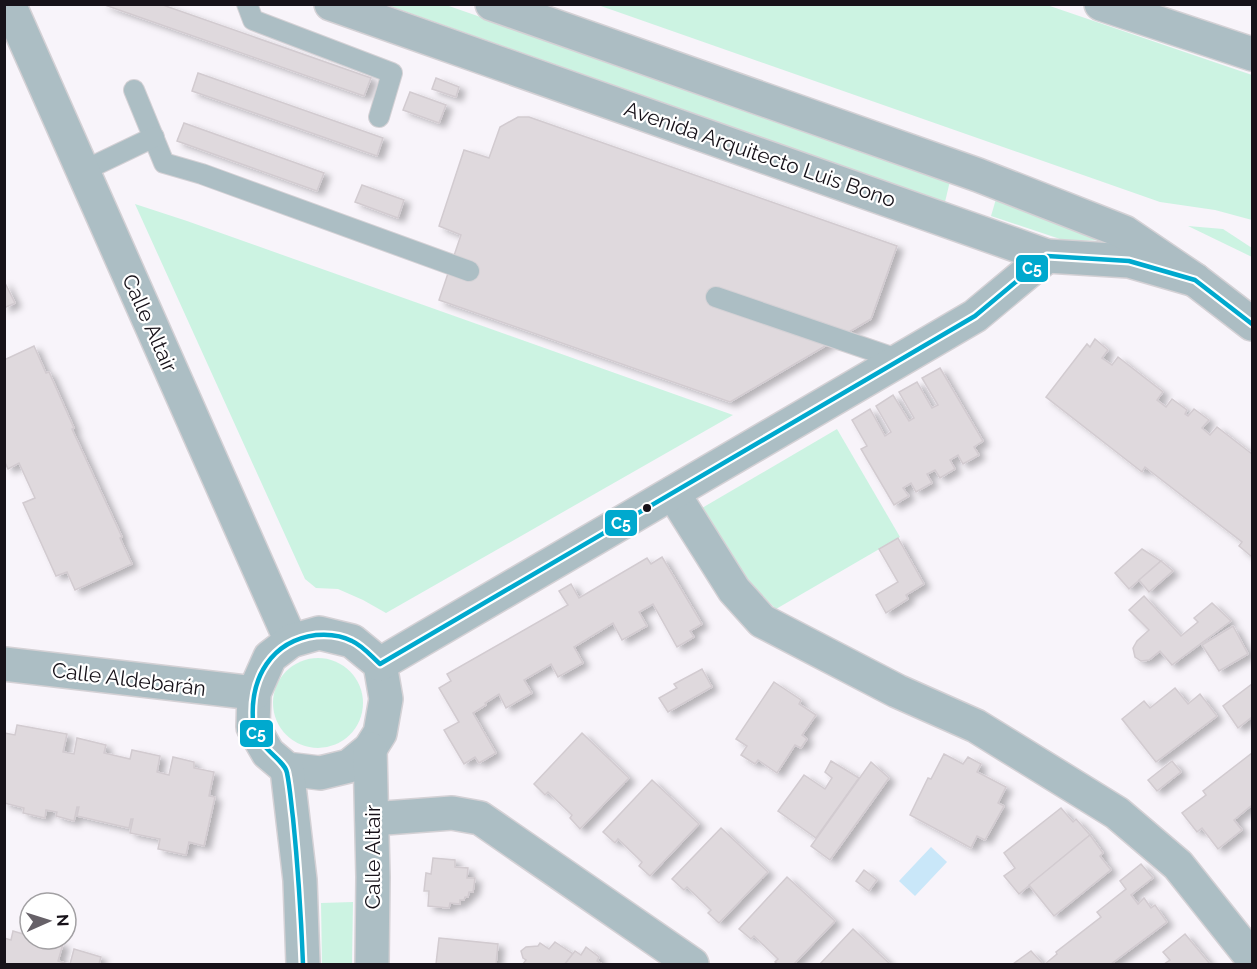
<svg xmlns="http://www.w3.org/2000/svg" width="1257" height="969" font-family="Raleway,sans-serif">
  <defs>
    <filter id="shadow"><feDropShadow dx="6" dy="4" stdDeviation="3" flood-color="#0004"/></filter>
  </defs>
  <rect width="100%" height="100%" fill="#f8f4fa"/>
  <g fill="#ccf3e2">
    <polygon points="1044,4 1252,75 1252,220 1215,210 1160,202 598,5"/>
    <polygon points="387,5 446,5 950,181 945,202"/>
    <polygon points="996,199 1109,240 1066,241 991,216"/>
    <polygon points="135,204 187,221 733,415 386,613 363,600 338,589 316,588 305,579"/>
    <polygon points="1188,226 1223,229 1252,248 1252,257"/>
    <polygon points="837,429 900,537 776,609 742,576 702,508"/>
    <circle cx="318" cy="703" r="45"/>
    <polygon points="353,902 352,964 322,964 321,903"/>
  </g>
  <polygon fill="#c9e7f9" points="931,847 947,862 915,896 899,881"/>
  <g fill="#dfd9dd" stroke="#d2cbd0" stroke-width="1.5" filter="url(#shadow)">
    <polygon points="102,4 160,4 371,78 364,96"/>
    <polygon points="198,73 383,138 377,156 192,91"/>
    <polygon points="436,78 459,87 456,97 432,89"/>
    <polygon points="410,92 446,105 439,123 403,110"/>
    <polygon points="518,117 529,117 897,246 871,319 730,402 439,300 461,235 439,226 464,150 489,158 500,127"/>
    <polygon points="184,123 324,173 317,191 177,141"/>
    <polygon points="362,185 404,200 398,218 355,202"/>
    <polygon points="4,281 15,303 4,308"/>
    <polygon points="1095,339 1108,350 1102,358 1112,365 1118,357 1163,392 1157,400 1166,407 1172,399 1187,410 1185,414 1188,416 1194,409 1209,420 1202,428 1210,435 1217,427 1252,454 1252,557 1239,546 1242,542 1145,467 1142,472 1046,397 1087,344 1090,347"/>
    <polygon points="34,346 46,373 49,372 74,428 72,429 122,537 120,538 132,564 75,590 67,572 56,576 23,503 35,498 19,463 8,469 4,460 4,360"/>
    <polygon points="940,368 983,441 974,447 979,455 963,464 958,455 950,460 955,469 940,478 935,470 927,474 932,483 916,492 911,483 903,488 909,496 894,505 861,449 867,446 852,420 870,409 885,436 891,432 876,406 893,395 909,421 914,418 899,392 917,382 932,408 938,405 922,378"/>
    <polygon points="898,538 924,584 906,595 908,599 886,613 876,595 898,582 879,549"/>
    <polygon points="1142,549 1161,561 1129,589 1115,573"/>
    <polygon points="662,557 702,624 690,631 694,637 677,647 653,604 639,612 647,626 622,640 613,623 574,647 583,663 558,677 551,664 524,680 532,693 506,708 499,694 485,703 486,705 473,713 496,753 479,763 475,757 464,764 444,730 459,722 439,688 451,681 447,674 568,605 559,591 571,584 579,598 647,558 651,564"/>
    <polygon points="1161,561 1173,571 1149,592 1139,580"/>
    <polygon points="1144,596 1181,636 1198,622 1194,618 1212,603 1231,621 1172,665 1160,651 1149,660 1141,661 1135,657 1133,648 1137,641 1149,630 1129,610"/>
    <polygon points="1233,626 1248,654 1219,671 1202,645"/>
    <polygon points="702,669 712,687 668,712 659,698 677,688 674,684"/>
    <polygon points="774,682 801,700 799,704 816,715 802,735 807,739 801,748 795,745 777,773 758,760 755,764 741,755 747,746 736,739"/>
    <polygon points="1252,684 1252,717 1238,728 1223,706"/>
    <polygon points="1175,688 1188,704 1200,694 1217,716 1156,762 1122,719 1144,701 1150,708"/>
    <polygon points="17,725 67,734 63,752 74,754 77,738 106,745 104,753 130,759 132,750 160,756 157,772 169,775 173,757 194,762 194,768 214,772 209,796 215,797 204,846 189,842 186,855 158,849 160,839 130,833 133,819 131,819 129,828 77,816 79,807 77,807 74,821 56,816 57,812 46,810 45,818 23,813 24,808 4,803 4,733 15,735"/>
    <polygon points="582,733 629,778 580,829 570,818 572,815 548,792 545,795 534,784"/>
    <polygon points="1252,753 1252,805 1234,820 1242,830 1218,849 1202,828 1197,832 1182,813 1206,795 1203,791"/>
    <polygon points="944,754 963,764 968,757 981,764 977,772 1006,787 998,803 1004,806 985,840 977,836 971,848 910,815 928,778 931,779"/>
    <polygon points="831,761 859,778 816,838 778,811 804,775 825,789 832,778 825,772"/>
    <polygon points="1172,761 1181,772 1157,791 1148,780"/>
    <polygon points="871,762 889,778 830,860 811,846"/>
    <polygon points="652,780 699,824 650,876 639,866 642,862 618,839 615,843 603,832"/>
    <polygon points="1061,808 1073,822 1076,819 1090,835 1019,894 1004,876 1015,868 1004,853"/>
    <polygon points="721,828 768,872 719,923 708,913 711,910 687,887 684,890 672,879"/>
    <polygon points="1090,835 1103,853 1100,856 1111,870 1054,916 1029,885"/>
    <polygon points="433,858 455,860 455,867 468,868 467,878 475,878 473,892 469,892 468,897 465,897 464,900 460,900 460,904 450,903 449,908 428,906 429,891 424,891 426,873 431,874"/>
    <polygon points="1141,864 1153,878 1131,895 1138,904 1144,898 1151,908 1155,905 1167,922 1111,964 1045,964 1057,954 1056,952 1101,917 1097,912 1126,889 1120,881"/>
    <polygon points="864,870 877,880 869,891 856,881"/>
    <polygon points="787,877 835,921 794,964 778,964 775,962 778,959 754,936 751,939 739,929"/>
    <polygon points="853,929 876,951 890,964 820,964"/>
    <polygon points="13,931 30,936 30,939 45,939 63,944 58,961 68,964 4,964 4,938 11,940"/>
    <polygon points="1185,934 1210,964 1164,964 1170,960 1163,952"/>
    <polygon points="439,938 498,944 496,964 436,964"/>
    <polygon points="555,942 573,954 565,964 523,964 526,960 523,958 521,951 526,947 538,946 540,943 549,949"/>
    <polygon points="586,947 599,957 597,961 602,964 565,964 575,951 581,955"/>
    <polygon points="74,949 101,957 99,964 70,964"/>
    <polygon points="1031,951 1043,964 1013,964"/>
  </g>
  <g fill="none" stroke-linecap="round" stroke-linejoin="round">
    <g stroke="#d4d1d5" stroke-width="22">
      <g id="service">
        <polyline points="247,4 253,20 392,73 379,117"/>
        <polyline points="134,90 164,163 202,174 469,271"/>
        <polyline points="83,171 154,137"/>
        <polyline points="716,297 900,360"/>
      </g>
    </g>
    <g stroke="#d4d1d5" stroke-width="36">
      <g id="minor">
        <polyline points="9,4 291,641"/>
        <polyline points="1101,4 1252,54"/>
        <polyline points="673,493 734,590 762,621 897,691 976,726 1117,813 1178,865 1252,958"/>
        <polygon points="319,633 352,641 380,664 386,699 380,733 370,749 349,766 320,773 287,769 268,753 253,727 254,693 270,657 291,641"/>
        <polyline points="4,664 254,693"/>
        <polyline points="380,664 975,316 1047,256"/>
        <polyline points="370,749 373,877 372,964"/>
        <polyline points="287,769 300,880 303,964"/>
        <polyline points="372,819 452,813 480,818 692,964"/>
      </g>
    </g>
    <g stroke="#d4d1d5" stroke-width="36">
      <g id="primary">
        <polyline points="331,4 1047,256 1129,261 1195,280"/>
        <polyline points="492,4 978,175 1124,232 1195,280 1252,324"/>
      </g>
    </g>
    <use href="#service" stroke="#acbec4" stroke-width="20"/>
    <use href="#minor" stroke="#acbec4" stroke-width="33"/>
    <use href="#primary" stroke="#acbdc3" stroke-width="33"/>
    <g stroke="#fff" stroke-width="9">
      <path id="bus-1" d="M303,964C301,915 298,867 293,818C291,803 290,787 287,773C285,759 254,747 253,721C250,678 271,641 316,635C328,634 341,635 352,641C363,646 371,656 380,664L975,316L1047,256L1129,261L1195,280L1252,324"/>
    </g>
    <use href="#bus-1" stroke="#00a9ce" stroke-width="4.5"/>
  </g>
  <circle fill="#171219" stroke="#fff" stroke-width="2" cx="647" cy="508" r="5"/>
  <g text-anchor="middle" dominant-baseline="central" stroke-width="4.5" stroke-linejoin="round" paint-order="stroke">
    <g font-size="21" fill="#171219" stroke="#fff">
      <text transform="translate(760 154) rotate(19)">Avenida Arquitecto Luis Bono</text>
      <text transform="translate(150 323) rotate(66)">Calle Altair</text>
      <text transform="translate(129 679) rotate(7)">Calle Aldebarán</text>
      <text transform="translate(372 857) rotate(-90)">Calle Altair</text>
    </g>
  </g>
  <g stroke="#fff" stroke-width="2">
    <rect x="1015" y="254" width="34" height="29" rx="6" fill="#00a9ce"/>
    <rect x="604" y="509" width="34" height="28" rx="6" fill="#00a9ce"/>
    <rect x="239" y="719" width="35" height="29" rx="6" fill="#00a9ce"/>
  </g>
  <g font-size="16" text-anchor="middle" font-weight="bold" fill="#fff">
    <text x="1032" y="274">C5</text>
    <text x="621" y="529">C5</text>
    <text x="256" y="739">C5</text>
  </g>
  <rect width="1257" height="969" fill="none" stroke="#171219" stroke-width="12"/>
  <g transform="translate(48 921) rotate(87)"><circle r="28" fill="#ffffff" stroke="#a2a0a3" stroke-width="1.5"/>
  <path d="M0-4.5L10 22L0 15L-10 22Z" fill="#666168"/>
  <text y="-9" font-size="16" font-weight="bold" text-anchor="middle" fill="#171219">N</text>
  </g>
</svg>
